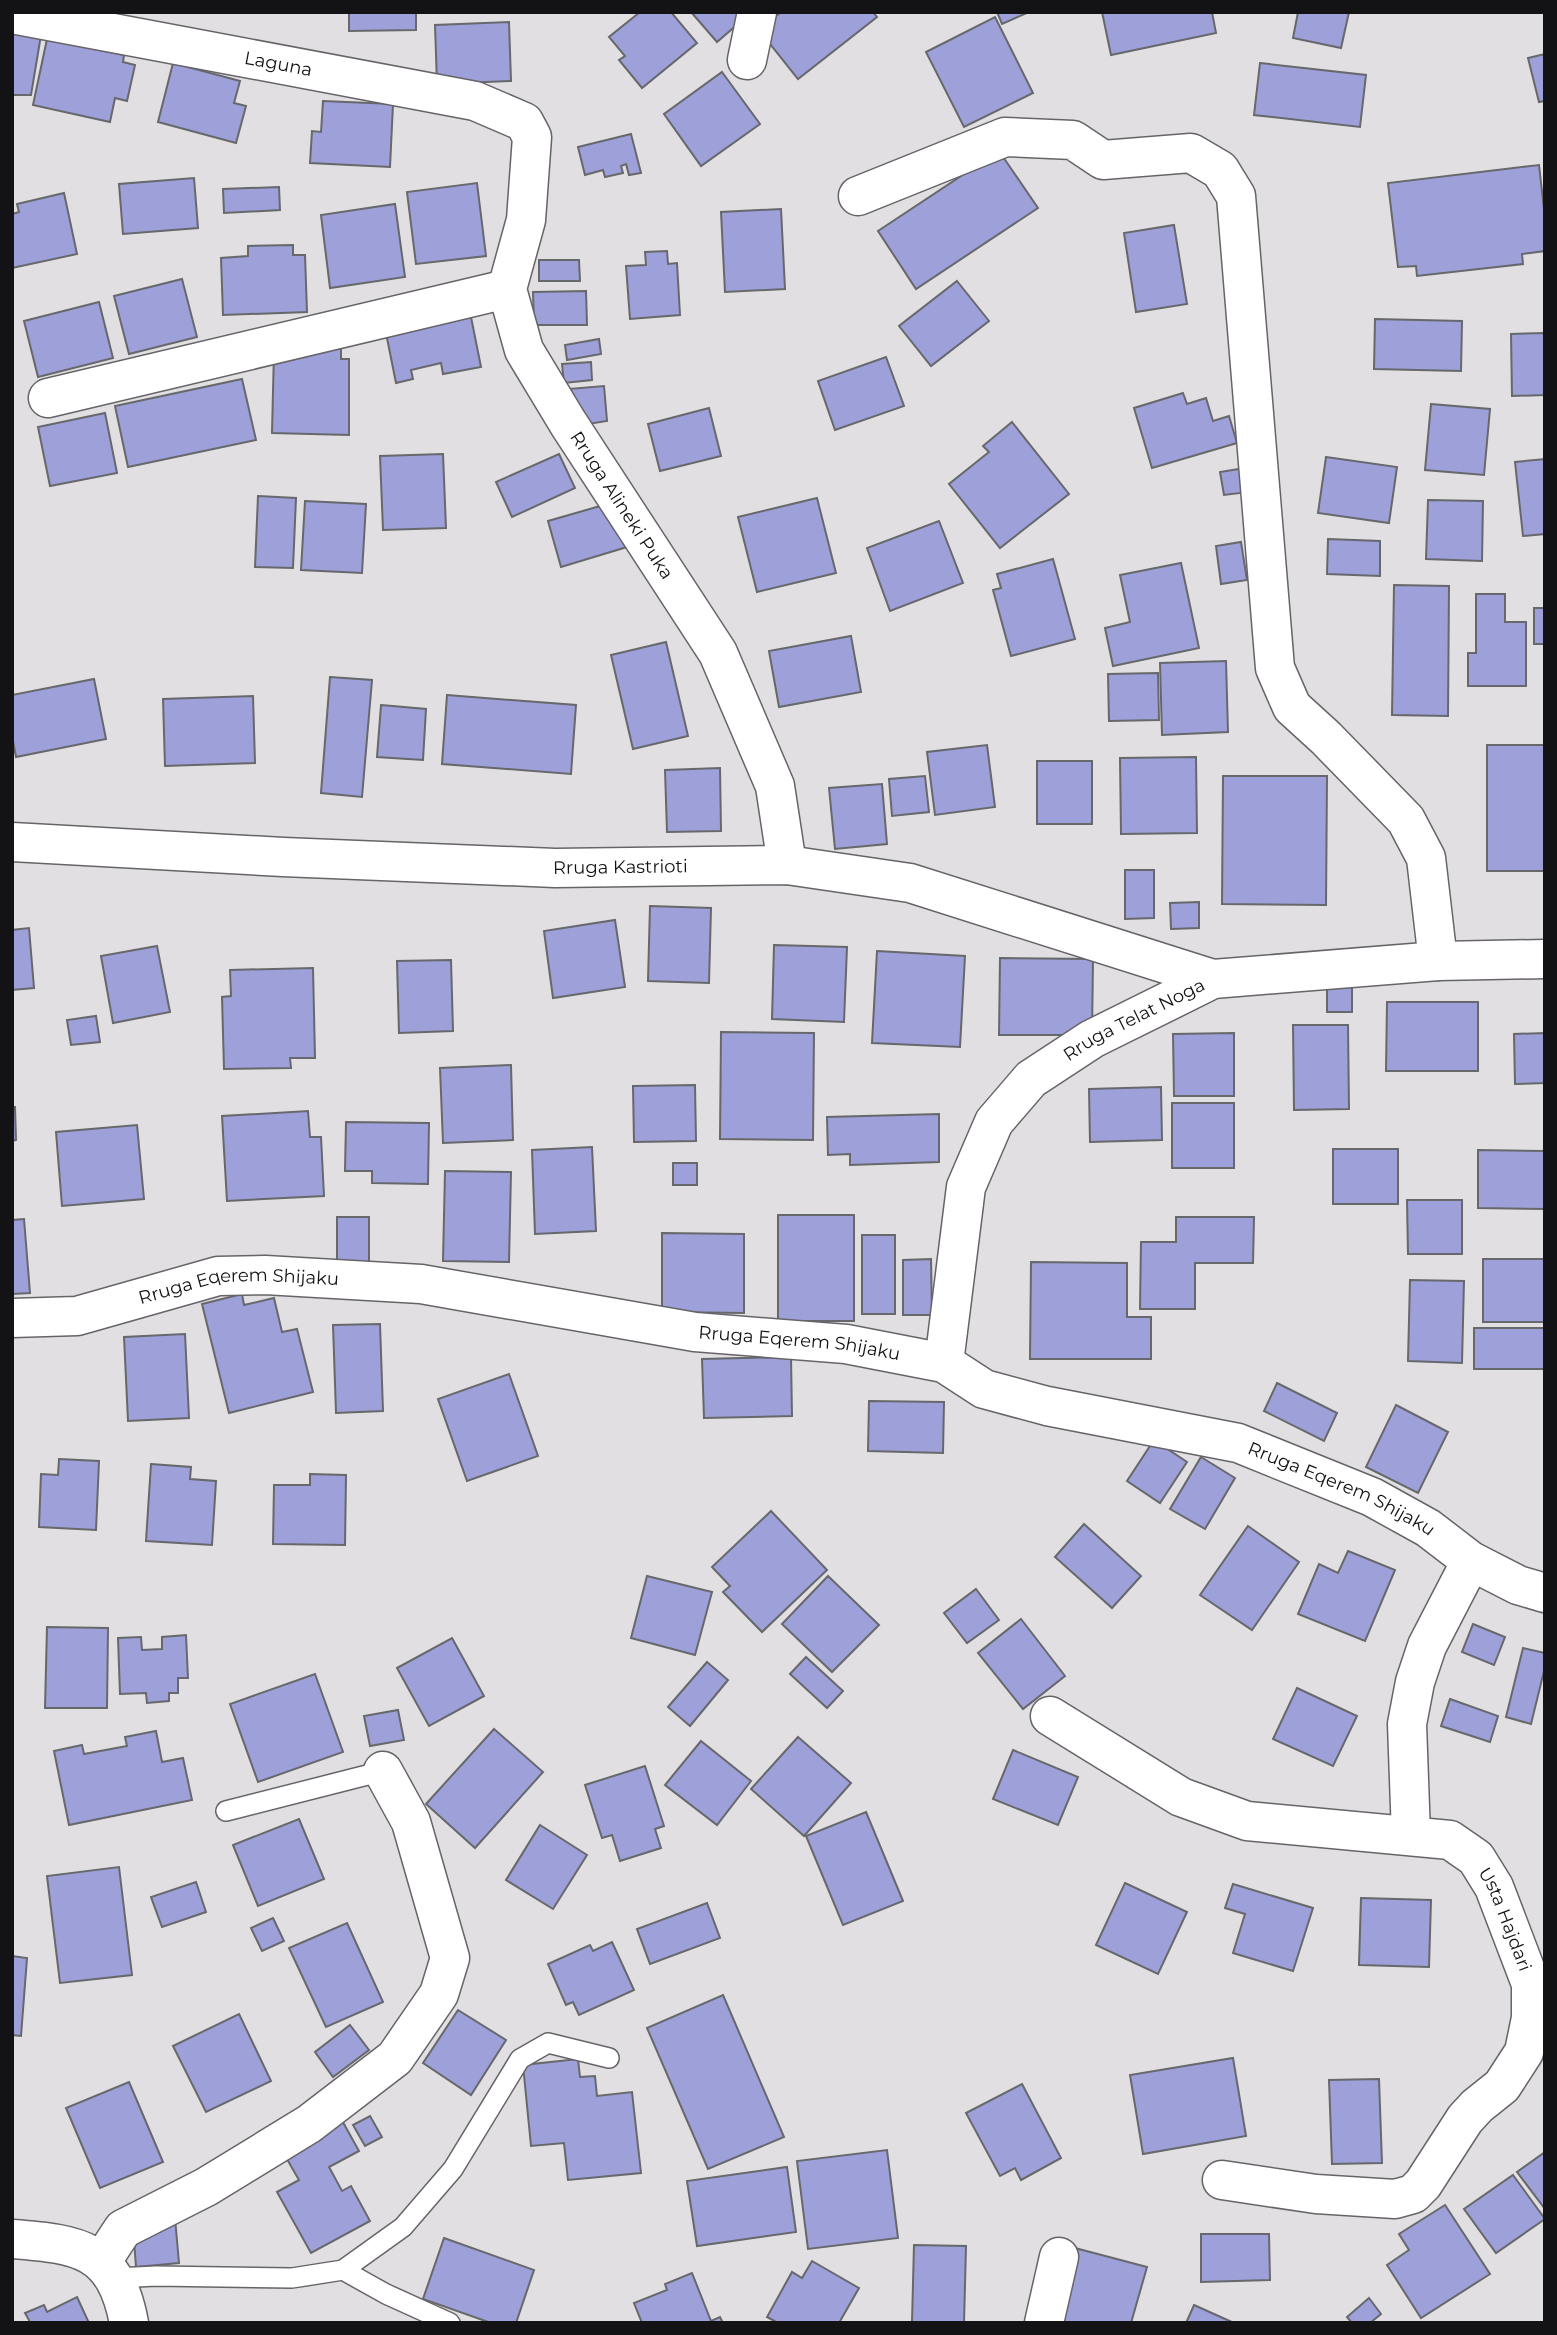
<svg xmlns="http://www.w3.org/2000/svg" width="1557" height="2335" font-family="Montserrat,sans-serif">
  <rect width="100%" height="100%" fill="#e1dfe2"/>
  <g fill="#9ea0da" stroke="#67686b" stroke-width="2">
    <polygon points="349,12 416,12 416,30 349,31"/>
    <polygon points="640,12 671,12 697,43 642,88 619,60 625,56 609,37"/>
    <polygon points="691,12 744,12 747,16 717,42"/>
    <polygon points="781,12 873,12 877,17 798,79 759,30"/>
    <polygon points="997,12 1029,12 1002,24"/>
    <polygon points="1102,12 1212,12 1216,33 1111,55"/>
    <polygon points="1298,12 1349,12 1341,48 1293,38"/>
    <polygon points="995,17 1033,93 964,127 926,52"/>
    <polygon points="509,22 511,81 437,84 435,25"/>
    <polygon points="12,30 41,35 31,95 12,95"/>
    <polygon points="47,39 124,55 123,62 135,65 127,101 115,98 110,122 33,105"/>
    <polygon points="1545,54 1545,101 1539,102 1528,58"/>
    <polygon points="173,63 240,81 234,103 246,106 236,143 158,122"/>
    <polygon points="1260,63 1366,75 1360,127 1254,115"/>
    <polygon points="722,72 760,124 701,166 664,114"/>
    <polygon points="323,101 393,104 390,167 310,163 312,131 321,132"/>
    <polygon points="631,134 641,173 629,175 626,164 621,166 623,173 605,177 603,170 585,175 578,147"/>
    <polygon points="999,151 1038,208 916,289 878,231"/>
    <polygon points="1539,165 1545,218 1545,251 1522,254 1523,264 1417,276 1416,266 1398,267 1388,183"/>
    <polygon points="194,178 198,228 123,234 119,184"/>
    <polygon points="477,183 486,256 416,264 407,192"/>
    <polygon points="279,187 280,210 224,213 223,189"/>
    <polygon points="64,193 77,254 12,268 12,214 19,212 17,204"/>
    <polygon points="395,204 405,277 330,288 321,215"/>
    <polygon points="781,209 785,289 725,292 721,212"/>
    <polygon points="1174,225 1187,304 1136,312 1124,233"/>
    <polygon points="293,245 293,255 305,255 307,312 223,315 221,258 248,256 248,246"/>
    <polygon points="667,251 668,264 677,263 680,315 630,319 626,266 646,265 645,252"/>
    <polygon points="539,260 579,260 580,281 539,281"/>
    <polygon points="182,279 197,337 129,354 114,296"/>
    <polygon points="957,281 989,321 931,366 899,326"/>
    <polygon points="586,291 587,325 534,325 533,292"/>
    <polygon points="99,302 113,358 38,377 24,321"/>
    <polygon points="471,317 481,367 443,374 441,363 411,370 413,379 396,383 386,333"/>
    <polygon points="1375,319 1462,321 1461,371 1374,369"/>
    <polygon points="1545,333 1545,395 1512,396 1511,334"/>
    <polygon points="341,334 341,359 349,359 349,435 272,433 274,350"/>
    <polygon points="599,339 601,354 567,360 565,345"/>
    <polygon points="886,357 904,406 835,430 818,381"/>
    <polygon points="591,362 592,380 564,383 562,364"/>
    <polygon points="242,379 256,440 128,467 115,406"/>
    <polygon points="604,386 607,421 582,425 556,390"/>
    <polygon points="1183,393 1187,404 1206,398 1213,421 1229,416 1237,443 1152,468 1134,408"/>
    <polygon points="1431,404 1490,409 1484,475 1425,470"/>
    <polygon points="709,408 721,456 660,471 648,424"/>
    <polygon points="105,413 117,473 50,486 38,427"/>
    <polygon points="1012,422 1069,494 1000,548 949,484 989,452 983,446"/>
    <polygon points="443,454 446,528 383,530 380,456"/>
    <polygon points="559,454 575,488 512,517 496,482"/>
    <polygon points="1326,457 1397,467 1389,523 1318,513"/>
    <polygon points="1545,459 1545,534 1523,536 1515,462"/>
    <polygon points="1245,468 1249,492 1224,495 1220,472"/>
    <polygon points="258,496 296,498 293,568 255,567"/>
    <polygon points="817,498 836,573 757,592 738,517"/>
    <polygon points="1428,500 1483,501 1482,561 1426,559"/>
    <polygon points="305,501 366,504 362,573 301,570"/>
    <polygon points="614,502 627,547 561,567 548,521"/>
    <polygon points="939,521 963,583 890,611 867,548"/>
    <polygon points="1328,539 1380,541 1380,576 1327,574"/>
    <polygon points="1241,542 1247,580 1221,584 1216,546"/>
    <polygon points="1053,559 1075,639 1011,656 993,590 1001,588 997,574"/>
    <polygon points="1181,563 1199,648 1113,666 1105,628 1130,622 1120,575"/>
    <polygon points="1394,585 1449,586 1448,716 1392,715"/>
    <polygon points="1476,594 1505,594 1505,622 1526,622 1526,686 1468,686 1468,653 1476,653"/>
    <rect x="1534" y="608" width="11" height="36"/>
    <polygon points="851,636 861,692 779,707 769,651"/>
    <polygon points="666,642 688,736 633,749 611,655"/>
    <polygon points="1226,661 1228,732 1162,735 1160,663"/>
    <polygon points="1158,673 1159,720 1109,721 1108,674"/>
    <polygon points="330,677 372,680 362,797 321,793"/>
    <polygon points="94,679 106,739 16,757 12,736 12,695"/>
    <polygon points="447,695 576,705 571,774 442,764"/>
    <polygon points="253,696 255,763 165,766 163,699"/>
    <polygon points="381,705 426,709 423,760 377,757"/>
    <polygon points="987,745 995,807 935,815 927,752"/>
    <rect x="1487" y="745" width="58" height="126"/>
    <polygon points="1196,757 1197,833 1121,834 1120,758"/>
    <rect x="1037" y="761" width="55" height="63"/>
    <polygon points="720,768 721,831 667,832 665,770"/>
    <polygon points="925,776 929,812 892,816 889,779"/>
    <polygon points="1223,776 1327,776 1326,905 1222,904"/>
    <polygon points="882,784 887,844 835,849 829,788"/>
    <polygon points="1125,870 1154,870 1154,918 1125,919"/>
    <polygon points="1199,902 1199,928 1171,929 1170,903"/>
    <polygon points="650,906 711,908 709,983 648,981"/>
    <polygon points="615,920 625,987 553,998 544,931"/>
    <polygon points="29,928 34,988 12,990 12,930"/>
    <polygon points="774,945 847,947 844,1022 772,1019"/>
    <polygon points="157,946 170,1012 113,1023 101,956"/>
    <polygon points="877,951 965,956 960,1047 872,1043"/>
    <polygon points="1000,958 1093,959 1092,1035 999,1035"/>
    <polygon points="451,960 453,1031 399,1033 397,961"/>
    <polygon points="313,968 315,1058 290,1058 291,1068 224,1069 222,997 231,996 230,970"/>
    <rect x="1327" y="985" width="25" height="27"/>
    <polygon points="1387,1002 1478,1002 1478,1071 1386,1071"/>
    <polygon points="96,1016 100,1042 71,1045 67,1020"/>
    <polygon points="1293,1025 1348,1025 1349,1109 1294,1110"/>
    <polygon points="721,1032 814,1033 813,1140 720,1139"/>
    <polygon points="1234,1033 1234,1096 1174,1096 1173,1034"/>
    <polygon points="1545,1033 1545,1083 1515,1084 1514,1034"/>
    <polygon points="511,1065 513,1140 443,1143 440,1068"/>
    <polygon points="695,1085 696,1141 634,1142 633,1086"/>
    <polygon points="1161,1087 1162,1140 1090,1142 1089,1089"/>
    <rect x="1172" y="1103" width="62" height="65"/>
    <polygon points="12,1107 15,1107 16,1140 12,1141"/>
    <polygon points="308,1111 310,1137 321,1137 324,1196 227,1201 222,1116"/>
    <polygon points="939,1114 939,1162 850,1165 850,1154 828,1155 827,1117"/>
    <polygon points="346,1122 429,1123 428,1184 372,1183 372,1171 345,1171"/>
    <polygon points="137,1125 144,1199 62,1206 56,1132"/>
    <polygon points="592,1147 596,1231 535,1234 532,1150"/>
    <rect x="1333" y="1149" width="65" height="55"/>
    <polygon points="1478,1150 1545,1151 1545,1209 1478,1208"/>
    <rect x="673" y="1163" width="24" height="22"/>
    <polygon points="445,1171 511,1172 509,1262 443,1261"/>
    <polygon points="1407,1200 1462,1200 1462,1254 1408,1254"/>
    <rect x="778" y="1215" width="76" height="106"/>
    <rect x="337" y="1217" width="32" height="54"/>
    <polygon points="1176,1217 1254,1217 1253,1263 1195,1263 1195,1309 1140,1309 1141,1242 1176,1242"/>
    <polygon points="24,1219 30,1293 12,1294 12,1220"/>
    <polygon points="662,1233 744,1234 744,1313 662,1312"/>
    <rect x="862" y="1235" width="33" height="79"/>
    <polygon points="931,1259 932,1315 903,1315 903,1260"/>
    <rect x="1483" y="1259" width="62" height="63"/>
    <polygon points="1031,1262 1127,1263 1127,1317 1151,1317 1151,1359 1030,1359"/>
    <polygon points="1410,1280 1464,1281 1462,1363 1408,1361"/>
    <polygon points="242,1294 244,1305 274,1298 282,1332 297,1329 313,1392 229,1413 202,1304"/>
    <polygon points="380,1324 383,1411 336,1413 333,1325"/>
    <rect x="1474" y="1328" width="71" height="41"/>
    <polygon points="185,1334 189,1418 128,1421 124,1337"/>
    <polygon points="791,1357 792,1416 704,1418 702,1359"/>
    <polygon points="509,1374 538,1456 467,1481 438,1399"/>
    <polygon points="1277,1383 1337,1413 1324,1441 1264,1411"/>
    <polygon points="869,1401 944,1402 943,1453 868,1451"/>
    <polygon points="1396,1405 1448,1432 1418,1493 1366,1467"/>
    <polygon points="1154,1440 1187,1462 1160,1503 1127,1481"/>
    <polygon points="1201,1457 1235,1478 1205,1529 1170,1509"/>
    <polygon points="59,1459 99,1461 96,1530 39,1527 41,1474 58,1475"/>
    <polygon points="151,1464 191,1467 190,1479 216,1481 212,1545 146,1541"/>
    <polygon points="310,1474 346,1475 345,1545 273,1544 274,1485 310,1485"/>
    <polygon points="771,1511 827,1570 762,1632 723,1592 730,1586 712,1567"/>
    <polygon points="1084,1524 1141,1576 1112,1608 1055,1557"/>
    <polygon points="1248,1526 1299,1562 1252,1630 1200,1595"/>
    <polygon points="1348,1551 1395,1570 1365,1641 1298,1614 1319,1564 1338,1573"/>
    <polygon points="647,1576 712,1592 695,1655 631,1638"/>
    <polygon points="828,1576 879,1625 832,1672 782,1624"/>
    <polygon points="976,1589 999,1620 967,1643 944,1613"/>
    <polygon points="1021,1619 1065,1676 1023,1709 978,1653"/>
    <polygon points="1473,1624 1505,1637 1494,1665 1462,1652"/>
    <polygon points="47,1627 108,1628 107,1708 45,1708"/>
    <polygon points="186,1635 188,1678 178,1678 178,1693 169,1693 169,1701 147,1703 146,1693 120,1694 118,1638 141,1637 142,1650 162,1649 162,1637"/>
    <polygon points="452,1638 484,1696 429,1726 397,1668"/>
    <polygon points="1523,1648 1545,1653 1545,1667 1531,1724 1506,1717"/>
    <polygon points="806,1657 843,1691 827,1708 790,1674"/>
    <polygon points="707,1662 728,1680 690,1726 668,1707"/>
    <polygon points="315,1674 343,1752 258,1782 230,1704"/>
    <polygon points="1297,1688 1357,1716 1333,1766 1273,1739"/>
    <polygon points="1450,1699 1498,1716 1490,1742 1441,1726"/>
    <polygon points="398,1710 404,1740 370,1746 364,1716"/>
    <polygon points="494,1729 543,1772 475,1848 426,1804"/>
    <polygon points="156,1731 162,1762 183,1758 192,1800 69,1825 54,1751 82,1745 84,1754 127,1746 125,1737"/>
    <polygon points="798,1737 851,1783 804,1836 751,1789"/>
    <polygon points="701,1741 751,1781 717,1825 665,1785"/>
    <polygon points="1013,1750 1078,1777 1058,1825 993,1799"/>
    <polygon points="645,1766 664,1826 655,1829 661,1848 620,1861 612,1835 602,1838 585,1785"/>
    <polygon points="866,1812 903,1901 843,1925 806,1836"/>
    <polygon points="299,1819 324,1879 258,1906 233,1845"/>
    <polygon points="540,1825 587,1855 553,1909 506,1880"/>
    <polygon points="119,1867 132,1975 60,1983 47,1876"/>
    <polygon points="196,1882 206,1912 162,1927 151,1897"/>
    <polygon points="1125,1883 1187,1912 1158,1974 1096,1945"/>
    <polygon points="1233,1884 1313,1908 1293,1971 1233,1953 1245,1914 1225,1908"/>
    <polygon points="1361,1898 1431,1900 1429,1967 1359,1965"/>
    <polygon points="707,1903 720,1938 650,1964 637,1929"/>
    <polygon points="273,1918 284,1941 262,1951 251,1928"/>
    <polygon points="347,1923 383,2002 326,2027 289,1948"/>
    <polygon points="612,1942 634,1990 579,2015 573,2002 566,2005 548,1964 590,1945 593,1951"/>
    <polygon points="12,1956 27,1958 21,2036 12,2035"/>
    <polygon points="723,1995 784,2137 708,2169 647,2028"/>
    <polygon points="458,2010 506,2040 471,2095 423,2063"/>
    <polygon points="239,2014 271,2081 206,2112 173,2046"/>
    <polygon points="350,2025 369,2050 333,2077 315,2052"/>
    <polygon points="1233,2058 1246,2136 1143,2154 1130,2075"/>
    <polygon points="578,2059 580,2077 595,2076 597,2096 632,2092 641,2173 568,2180 564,2143 531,2146 523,2065"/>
    <polygon points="1379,2079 1382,2163 1332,2164 1329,2080"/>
    <polygon points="129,2082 163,2162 100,2188 66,2108"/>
    <polygon points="1022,2084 1061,2158 1021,2180 1015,2168 1000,2176 966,2113"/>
    <polygon points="339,2115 359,2151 329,2167 342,2191 351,2186 370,2221 311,2253 277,2192 299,2180 280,2147"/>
    <polygon points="370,2116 382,2137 365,2146 353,2125"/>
    <polygon points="887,2150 898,2238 808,2249 797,2161"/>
    <polygon points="1545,2152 1545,2209 1517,2172"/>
    <polygon points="787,2167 796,2232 697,2246 687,2181"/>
    <polygon points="1513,2175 1545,2219 1496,2253 1464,2209"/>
    <polygon points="1445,2205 1490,2274 1421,2318 1387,2265 1409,2250 1399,2234"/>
    <polygon points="175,2218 179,2263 136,2267 134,2240"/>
    <polygon points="1201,2234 1269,2234 1270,2280 1201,2282"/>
    <polygon points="444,2238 534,2270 516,2323 491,2323 423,2299"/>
    <polygon points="914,2245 966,2246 964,2323 912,2322"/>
    <polygon points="1075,2248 1147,2267 1131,2323 1055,2323"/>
    <polygon points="812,2261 859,2288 839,2323 778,2323 767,2317 792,2272 802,2278"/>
    <polygon points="692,2273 711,2321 720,2317 723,2323 642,2323 634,2303 667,2290 665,2284"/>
    <polygon points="77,2297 89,2323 28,2323 30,2322 25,2313 44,2305 47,2312"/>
    <polygon points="1369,2298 1381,2314 1370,2323 1352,2323 1347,2317"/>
    <polygon points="1194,2305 1234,2323 1186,2323"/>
  </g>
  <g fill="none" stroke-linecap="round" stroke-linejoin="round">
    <g stroke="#666468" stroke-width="22">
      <g id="lane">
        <polyline points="226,1811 383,1771"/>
        <polyline points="343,2270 386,2294 450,2323"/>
        <polyline points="116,2278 156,2276 292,2278 343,2270 403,2227 453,2169 520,2059 548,2043 609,2058"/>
      </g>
    </g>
    <g stroke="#666468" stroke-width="41">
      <g id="street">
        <path id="s1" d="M12,14L475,101L524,122L532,137L526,220L507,289L524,350L568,423L718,653L775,786L787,865"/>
        <polyline points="747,60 757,12"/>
        <polyline points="858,196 1005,137 1073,140 1103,160 1191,153 1220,170 1236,196 1275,668 1292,707 1326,738 1406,820 1426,858 1438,961"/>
        <polyline points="48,398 507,289"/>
        <path id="s2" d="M12,842L283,857L555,868L787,865L910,883L1213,979"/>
        <path id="s3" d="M12,1318L77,1316L218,1276L265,1275L421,1284L695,1332L846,1344L944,1363L984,1389L1047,1406L1238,1443L1372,1497L1428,1528L1471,1561L1518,1585L1545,1593"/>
        <path id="s4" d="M944,1363L966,1187L994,1122L1031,1079L1092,1039L1213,979L1438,961L1545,959"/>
        <path id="s5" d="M1050,1716L1181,1797L1247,1821L1450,1840L1476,1858L1494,1887L1531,1984V2018L1524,2052L1502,2086L1477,2106L1465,2119L1423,2184L1413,2194L1395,2199L1316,2194L1222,2180"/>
        <polyline points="1411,1835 1407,1724 1415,1682 1427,1646 1471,1561"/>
        <path d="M12,2239C80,2244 115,2249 129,2323"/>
        <polyline points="102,2261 123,2229 206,2187 309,2124 395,2058 439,1994 450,1958 411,1822 383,1771"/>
        <polyline points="1044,2323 1059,2257"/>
      </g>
    </g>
    <use href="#lane" stroke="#fff" stroke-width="19"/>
    <use href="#street" stroke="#fff" stroke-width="38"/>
  </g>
  <g text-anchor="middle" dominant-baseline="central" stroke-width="5" stroke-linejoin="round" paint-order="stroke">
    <g font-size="18" fill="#131214" stroke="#e1dfe2">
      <text stroke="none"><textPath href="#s1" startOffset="271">Laguna</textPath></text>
      <text stroke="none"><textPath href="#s1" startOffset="943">Rruga Alineki Puka</textPath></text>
      <text stroke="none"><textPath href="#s2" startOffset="609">Rruga Kastrioti</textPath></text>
      <text stroke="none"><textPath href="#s4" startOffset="424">Rruga Telat Noga</textPath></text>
      <text stroke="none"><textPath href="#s3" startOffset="231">Rruga Eqerem Shijaku</textPath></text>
      <text stroke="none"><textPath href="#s3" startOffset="798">Rruga Eqerem Shijaku</textPath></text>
      <text stroke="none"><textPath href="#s3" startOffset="1365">Rruga Eqerem Shijaku</textPath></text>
      <text stroke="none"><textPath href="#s5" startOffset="528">Usta Hajdari</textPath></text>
    </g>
  </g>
  <rect width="1557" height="2335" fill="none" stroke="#131214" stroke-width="28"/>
</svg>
